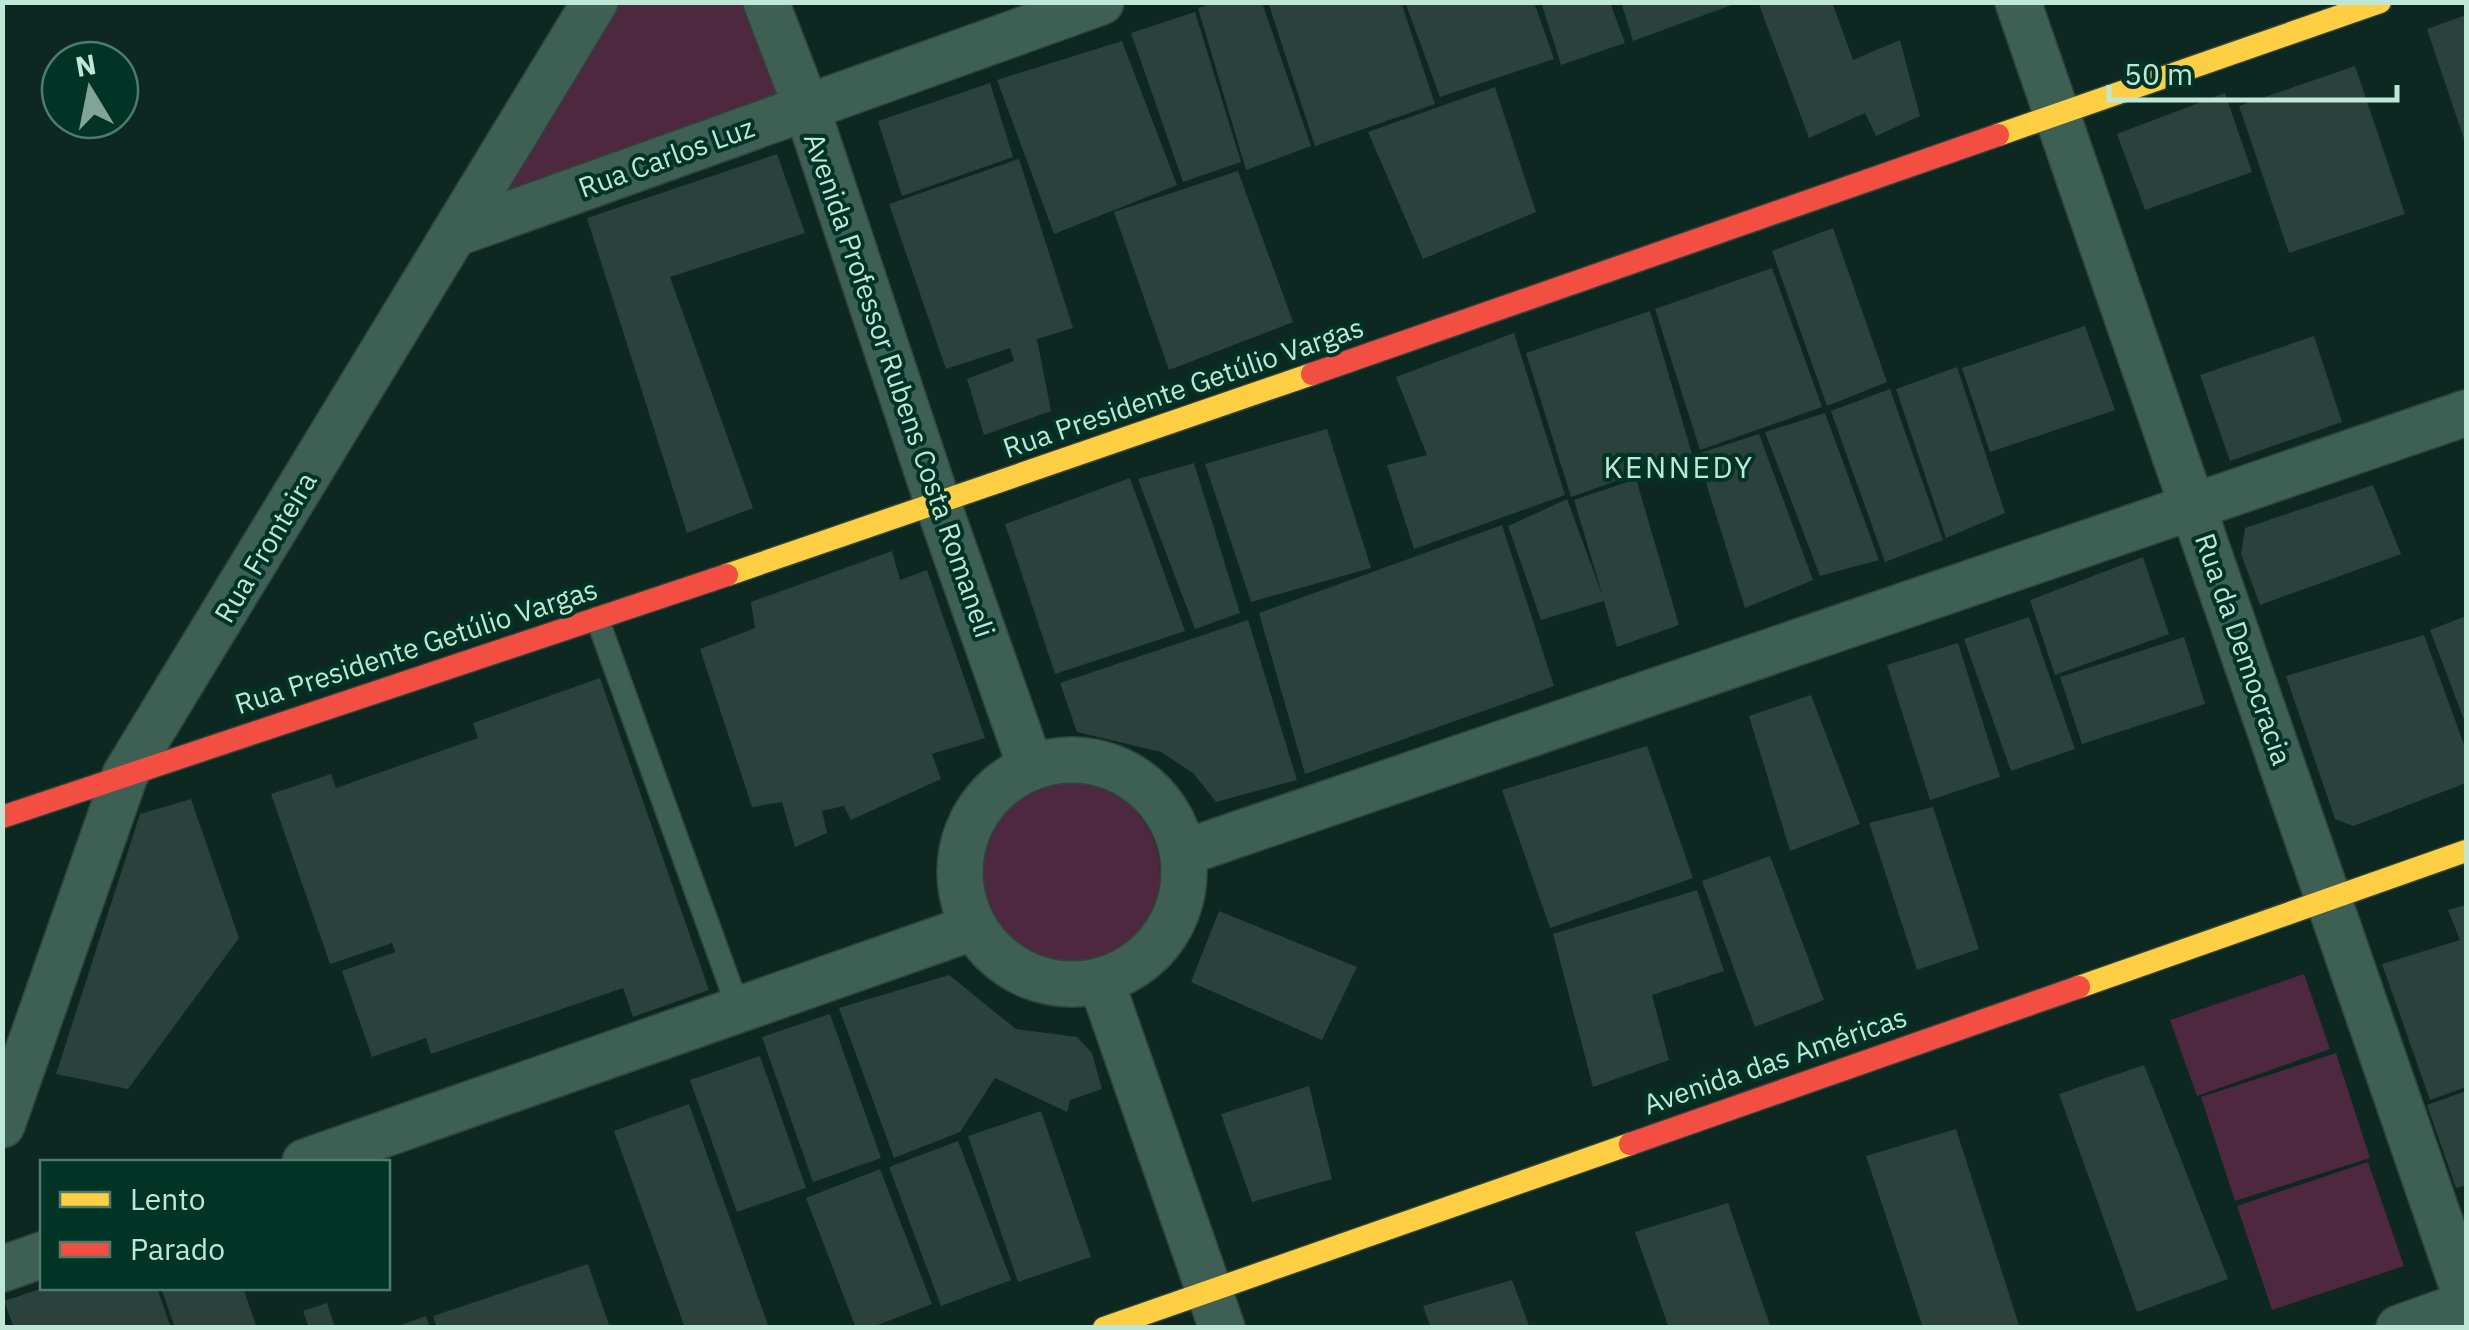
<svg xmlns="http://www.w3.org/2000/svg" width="2469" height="1330" font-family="'IBM Plex Sans',sans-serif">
  <rect width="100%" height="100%" fill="#0d2820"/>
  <g fill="#4e283e">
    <polygon points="595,3 766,3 806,106 457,233"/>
    <circle cx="1066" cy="874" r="94"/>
    <polygon points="2304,974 2330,1049 2197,1096 2170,1020"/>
    <polygon points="2336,1053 2370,1158 2235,1201 2201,1097"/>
    <polygon points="2368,1162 2404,1266 2272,1310 2237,1206"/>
  </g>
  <g fill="#2a413c">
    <polygon points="1216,2 1262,2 1311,146 1246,170 1198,8"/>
    <polygon points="1268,2 1401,2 1435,104 1315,146"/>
    <polygon points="1405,2 1534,2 1554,59 1440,97"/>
    <polygon points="1541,2 1610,2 1625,43 1561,65"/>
    <polygon points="1621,2 1737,2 1737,3 1633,41"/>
    <polygon points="1758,2 1832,2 1853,60 1900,40 1920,116 1876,136 1865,113 1809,138"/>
    <polygon points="1195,12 1241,162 1183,182 1131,33"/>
    <polygon points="2466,15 2466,145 2427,29"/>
    <polygon points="1122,41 1177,185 1054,234 997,80"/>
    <polygon points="2355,66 2405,214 2289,253 2239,106"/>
    <polygon points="990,83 1013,157 902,196 878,121"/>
    <polygon points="1495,87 1536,212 1423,259 1368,132"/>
    <polygon points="2225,93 2252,172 2145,210 2117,134"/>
    <polygon points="777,154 805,233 670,277 753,508 687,533 587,218"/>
    <polygon points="1019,159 1073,328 1037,339 1051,411 984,435 967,379 1014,361 1010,348 946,369 889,204"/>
    <polygon points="1238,171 1293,322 1169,370 1114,212"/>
    <polygon points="1833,228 1887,382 1827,406 1772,251"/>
    <polygon points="1772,268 1822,407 1700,450 1655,309"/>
    <polygon points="1650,311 1692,454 1571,497 1526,353"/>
    <polygon points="2085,326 2115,410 1990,452 1962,368"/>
    <polygon points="1514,333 1565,495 1414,549 1387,465 1427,455 1396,377"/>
    <polygon points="2314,336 2342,422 2230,461 2200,375"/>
    <polygon points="1957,367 2005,513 1946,538 1896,389"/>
    <polygon points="1890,389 1943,540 1885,562 1831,411"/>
    <polygon points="1825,413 1879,560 1820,576 1765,432"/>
    <polygon points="1327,429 1371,568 1251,602 1205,464"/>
    <polygon points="1759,434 1813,580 1745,608 1697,454"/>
    <polygon points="1194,463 1240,613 1195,629 1138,479"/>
    <polygon points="1130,478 1185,631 1055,674 1005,524"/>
    <polygon points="1636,479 1679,625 1617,647 1604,601 1541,620 1508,526 1567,499 1603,597 1574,500"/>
    <polygon points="2373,485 2401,554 2260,605 2241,554 2245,528"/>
    <polygon points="1502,525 1554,686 1305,774 1259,613"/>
    <polygon points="892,551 900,580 927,570 985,738 932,754 941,779 851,820 844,806 822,811 827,833 795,847 782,802 752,807 700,649 755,628 751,602"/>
    <polygon points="2143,557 2169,634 2055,675 2030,600"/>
    <polygon points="2466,616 2466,725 2430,630"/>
    <polygon points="2029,617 2075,749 2011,771 1964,639"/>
    <polygon points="1248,620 1297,780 1216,802 1193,773 1161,752 1077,732 1060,683"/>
    <polygon points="2424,635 2466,750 2466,783 2353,826 2335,819 2286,676"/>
    <polygon points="2184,637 2205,704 2082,744 2060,677"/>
    <polygon points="1958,643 2000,777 1930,800 1887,665"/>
    <polygon points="600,678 709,990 633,1017 623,988 431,1054 426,1038 372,1057 342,971 395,952 392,943 330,964 271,794 331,774 336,788 478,738 473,723"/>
    <polygon points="1811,695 1860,824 1790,851 1749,716"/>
    <polygon points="1647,746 1693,878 1550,928 1502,790"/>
    <polygon points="191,799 239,938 128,1089 56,1074 140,814"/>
    <polygon points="1933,807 1979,949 1917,970 1869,823"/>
    <polygon points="1770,856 1824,1000 1755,1027 1702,881"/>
    <polygon points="1697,890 1724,971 1652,995 1669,1060 1593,1087 1553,934"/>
    <polygon points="2466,905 2466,1087 2430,1100 2382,964 2460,940 2448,910"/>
    <polygon points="1219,911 1357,967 1322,1040 1191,982"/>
    <polygon points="949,975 1016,1029 1077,1037 1092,1053 1102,1089 1070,1100 1067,1112 995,1078 960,1132 894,1158 839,1008"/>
    <polygon points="830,1014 881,1158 813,1182 762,1037"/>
    <polygon points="760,1056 806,1188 737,1212 690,1080"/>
    <polygon points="2144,1065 2228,1279 2137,1312 2059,1094"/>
    <polygon points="1309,1086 1332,1179 1252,1202 1221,1114"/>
    <polygon points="2466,1091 2466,1185 2456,1188 2427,1105"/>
    <polygon points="689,1104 769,1328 685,1328 614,1131"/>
    <polygon points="1041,1111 1091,1257 1018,1282 968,1136"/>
    <polygon points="1956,1129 2020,1328 1923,1328 1866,1156"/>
    <polygon points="958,1141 1011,1280 941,1306 889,1167"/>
    <polygon points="880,1169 932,1304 870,1328 856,1328 806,1198"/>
    <polygon points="1728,1203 1771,1328 1669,1328 1635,1232"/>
    <polygon points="588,1264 610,1328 437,1328 433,1316"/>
    <polygon points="1512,1280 1530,1328 1431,1328 1423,1306"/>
    <polygon points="43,1288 157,1288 171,1328 14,1328 4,1301"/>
    <polygon points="161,1288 243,1288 257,1328 175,1328"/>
    <polygon points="327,1303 335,1328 309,1328 303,1311"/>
    <polygon points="426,1316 430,1328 395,1328 395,1327"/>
  </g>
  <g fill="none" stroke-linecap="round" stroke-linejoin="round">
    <g stroke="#2e443c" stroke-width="25">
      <polyline id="lane" points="597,618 739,1010"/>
    </g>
    <g stroke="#2e443c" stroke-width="48">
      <g id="street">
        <polyline points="766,2 806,106 938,504 1031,768"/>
        <polyline points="2018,2 2466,1297"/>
        <polyline points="457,233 1101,2"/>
        <circle cx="1072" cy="872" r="112"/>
        <polyline points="1183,853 2466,413"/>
        <polyline points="1101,981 1222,1328"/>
        <polyline points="2,1125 125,775 595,2"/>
        <polyline points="305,1162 974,927"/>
        <polyline points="2,1269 42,1255"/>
        <polyline points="2399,1328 2466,1304"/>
      </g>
    </g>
    <g stroke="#2e443c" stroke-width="25">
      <g id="slow">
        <polyline points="1998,135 2380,2"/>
        <polyline points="727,575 1312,374"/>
        <polyline points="2079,987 2466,851"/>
        <polyline points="1104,1328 1630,1144"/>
      </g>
    </g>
    <g stroke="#2e443c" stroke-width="25">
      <g id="jam">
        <polyline points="1312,374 1998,135"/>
        <polyline points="2,817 727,575"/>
        <polyline points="1630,1144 2079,987"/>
      </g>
    </g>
    <use href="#lane" stroke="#3d5f54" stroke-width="22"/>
    <use href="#street" stroke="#3d5f54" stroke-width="45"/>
    <use href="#slow" stroke="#ffcf43" stroke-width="22"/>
    <use href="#jam" stroke="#f24e42" stroke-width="22"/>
  </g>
  <g text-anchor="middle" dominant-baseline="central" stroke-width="8" stroke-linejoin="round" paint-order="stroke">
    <g font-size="28" fill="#bfe7d6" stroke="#013425">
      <text transform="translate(666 157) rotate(-20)">Rua Carlos Luz</text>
      <text transform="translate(900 385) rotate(71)">Avenida Professor Rubens Costa Romaneli</text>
      <text transform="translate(1183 387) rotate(-19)">Rua Presidente Getúlio Vargas</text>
      <text transform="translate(265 547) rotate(-59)">Rua Fronteira</text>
      <text transform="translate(416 646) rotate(-18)">Rua Presidente Getúlio Vargas</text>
      <text transform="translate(2244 649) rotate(71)">Rua da Democracia</text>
      <text transform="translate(1775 1060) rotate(-19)">Avenida das Américas</text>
    </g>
    <g font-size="30" letter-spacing="2.5" fill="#bfe7d6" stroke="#013425">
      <text x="1679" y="466">KENNEDY</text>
    </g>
  </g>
  <rect width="2469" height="1330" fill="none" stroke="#bfe7d6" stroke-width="10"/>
  <rect x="40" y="1160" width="350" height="130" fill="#013425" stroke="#4d7c6c" stroke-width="2.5"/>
  <rect x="60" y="1192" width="50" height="15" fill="#ffcf43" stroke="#4d7c6c" stroke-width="2.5"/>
  <text x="130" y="1210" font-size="30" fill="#bfe7d6">Lento</text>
  <rect x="60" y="1242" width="50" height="15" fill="#f24e42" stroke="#4d7c6c" stroke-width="2.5"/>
  <text x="130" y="1260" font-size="30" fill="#bfe7d6">Parado</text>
  <g transform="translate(90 90) rotate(350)"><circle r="48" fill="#013425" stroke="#4d7c6c" stroke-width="2.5"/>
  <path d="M0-8L18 38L0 25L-18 38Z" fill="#81a496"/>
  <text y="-15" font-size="28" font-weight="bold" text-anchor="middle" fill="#bfe7d6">N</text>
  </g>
  <path d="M2109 85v15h288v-15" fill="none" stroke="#bfe7d6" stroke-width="5"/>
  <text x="2124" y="85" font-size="30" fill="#bfe7d6" stroke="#013425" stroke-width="8" paint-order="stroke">50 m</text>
</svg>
